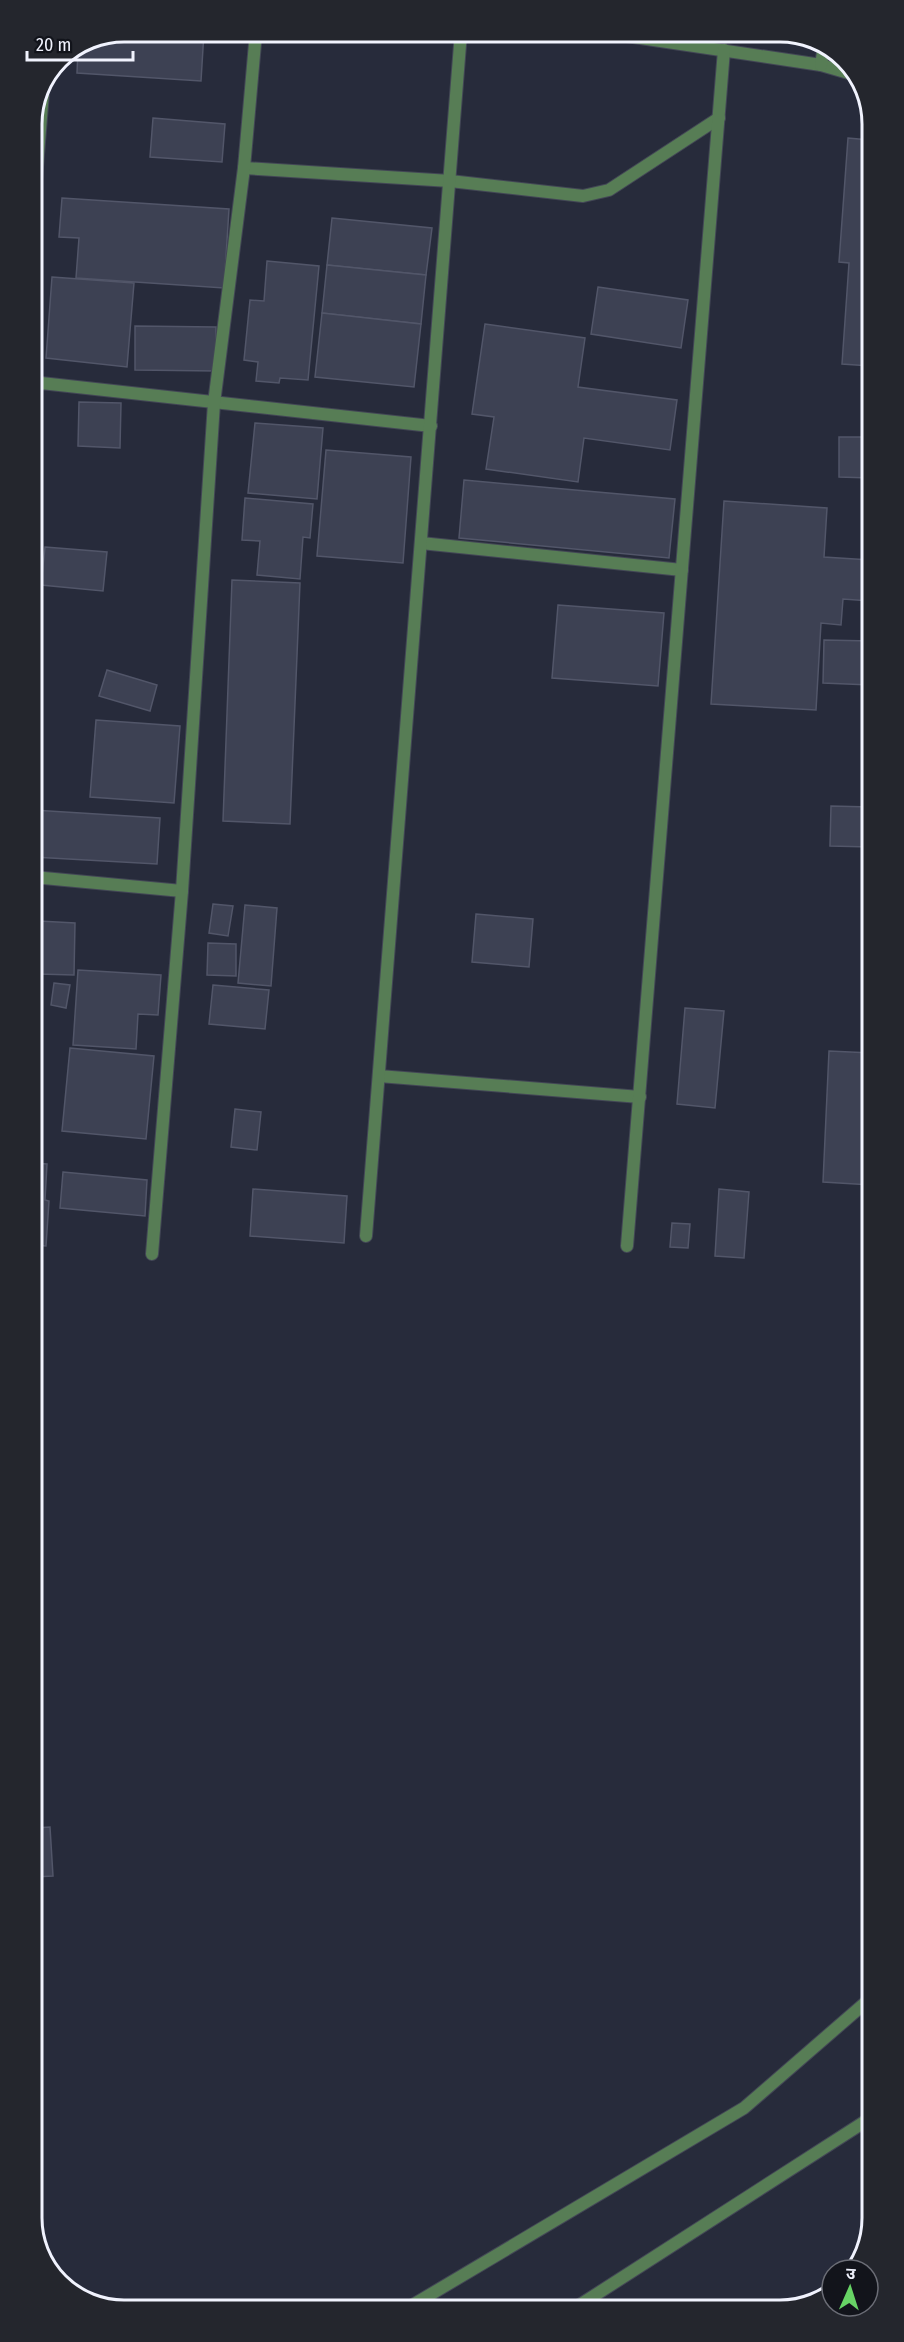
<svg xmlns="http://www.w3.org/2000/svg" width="904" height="2342" font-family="'Fira Sans Condensed','Noto Sans Devanagari',sans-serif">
  <rect width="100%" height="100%" fill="#272b3b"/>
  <g fill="#3d4153" stroke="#525669" stroke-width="1.5">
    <polygon points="124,31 125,38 162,40 163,32 204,32 201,81 77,73 78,50"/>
    <polygon points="153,118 225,124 222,162 150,157"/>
    <polygon points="848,138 869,140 870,366 842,364 849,263 839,262"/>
    <polygon points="62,198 229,209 224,288 76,278 79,238 59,237"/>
    <polygon points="332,218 432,228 426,275 327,265"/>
    <polygon points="267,261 319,266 308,380 280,378 279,383 256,381 258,362 244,360 250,300 264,301"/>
    <polygon points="327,265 426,275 421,324 322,313"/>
    <polygon points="52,277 134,283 127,367 46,358"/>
    <polygon points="598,287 688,300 681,348 591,334"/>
    <polygon points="322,313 421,324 414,387 315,377"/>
    <polygon points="485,324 585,338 578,387 677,400 670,450 584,438 578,482 486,469 494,417 472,414"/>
    <polygon points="135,326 216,327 216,371 135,370"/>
    <polygon points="79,402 121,403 120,448 78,446"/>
    <polygon points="255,423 323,428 317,499 248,493"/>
    <polygon points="839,437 870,437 870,478 839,477"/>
    <polygon points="326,450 411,457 403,563 317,556"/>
    <polygon points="464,480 675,499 669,558 459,538"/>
    <polygon points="245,498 313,504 310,538 303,537 300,579 257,575 260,541 242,540"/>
    <polygon points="724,501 827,508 824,557 870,560 870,601 843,599 841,625 821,623 816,710 711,704"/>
    <polygon points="45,547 107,552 103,591 41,585"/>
    <polygon points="232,580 300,583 290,824 223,821"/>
    <polygon points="558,605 664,613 658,686 552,678"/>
    <polygon points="824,640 870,641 870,685 823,683"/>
    <polygon points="107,670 157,685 150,711 99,696"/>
    <polygon points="96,720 180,726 174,803 90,797"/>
    <polygon points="831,806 870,807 870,847 830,846"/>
    <polygon points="33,810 160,818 157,864 33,857"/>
    <polygon points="213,904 233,906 228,936 209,933"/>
    <polygon points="245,905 277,908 271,986 238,983"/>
    <polygon points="476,914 533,919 529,967 472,962"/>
    <polygon points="39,921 75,923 74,975 38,974"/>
    <polygon points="208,943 236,944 236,976 207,975"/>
    <polygon points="78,970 161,975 158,1015 138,1014 136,1049 73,1045"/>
    <polygon points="54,983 70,985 66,1008 51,1005"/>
    <polygon points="213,985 269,990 265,1029 209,1024"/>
    <polygon points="685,1008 724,1011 715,1108 677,1104"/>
    <polygon points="70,1048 154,1056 146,1139 62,1131"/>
    <polygon points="829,1051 871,1053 871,1185 823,1182"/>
    <polygon points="235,1109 261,1112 257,1150 231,1147"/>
    <polygon points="33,1163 47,1164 45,1200 49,1201 46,1246 33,1245"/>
    <polygon points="63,1172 147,1180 145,1216 60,1208"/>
    <polygon points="253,1189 347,1196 344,1243 250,1236"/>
    <polygon points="719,1189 749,1192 744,1258 715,1256"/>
    <polygon points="672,1223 690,1224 688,1248 670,1247"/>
    <polygon points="50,1827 53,1876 34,1877 34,1828"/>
  </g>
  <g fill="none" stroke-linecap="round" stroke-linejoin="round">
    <g stroke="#434756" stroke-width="14">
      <polyline id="lane" points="575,2308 872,2117"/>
    </g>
    <g stroke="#434756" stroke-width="14">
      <g id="street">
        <polyline points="600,32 821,65 852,74"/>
        <polyline points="821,65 824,46"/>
        <polyline points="244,168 450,181 583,196 609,190 719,118"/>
        <polyline points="32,228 43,93"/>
        <polyline points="32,382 431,426"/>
        <polyline points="421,543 682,570"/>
        <polyline points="33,877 182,891"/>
        <polyline points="379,1076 640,1097"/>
        <polyline points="366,1236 461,32"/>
        <polyline points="627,1246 724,50"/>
        <polyline points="152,1254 182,891 214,403 244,168 256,32"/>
        <polyline points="406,2309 744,2108 872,1997"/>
      </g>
    </g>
    <use href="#lane" stroke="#577d55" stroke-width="12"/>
    <use href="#street" stroke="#577d55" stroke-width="12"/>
  </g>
  <path d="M0 0H904V2342H0ZM124 42H780A82 82 0 0 1 862 124V2218A82 82 0 0 1 780 2300H124A82 82 0 0 1 42 2218V124A82 82 0 0 1 124 42Z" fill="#24262d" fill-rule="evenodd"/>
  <path fill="none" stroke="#f1f3fe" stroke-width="3" d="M124 42H780A82 82 0 0 1 862 124V2218A82 82 0 0 1 780 2300H124A82 82 0 0 1 42 2218V124A82 82 0 0 1 124 42Z"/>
  <g transform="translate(850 2288) rotate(3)"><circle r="28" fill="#12141b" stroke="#6b6d76" stroke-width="1.5"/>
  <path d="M0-4.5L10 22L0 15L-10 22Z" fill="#67d465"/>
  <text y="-9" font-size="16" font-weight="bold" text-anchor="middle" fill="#f1f3fe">उ</text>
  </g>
  <path d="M27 51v9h106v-9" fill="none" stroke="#f1f3fe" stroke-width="3"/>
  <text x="36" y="51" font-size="18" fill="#f1f3fe" stroke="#12141b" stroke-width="4.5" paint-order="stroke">20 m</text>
</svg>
